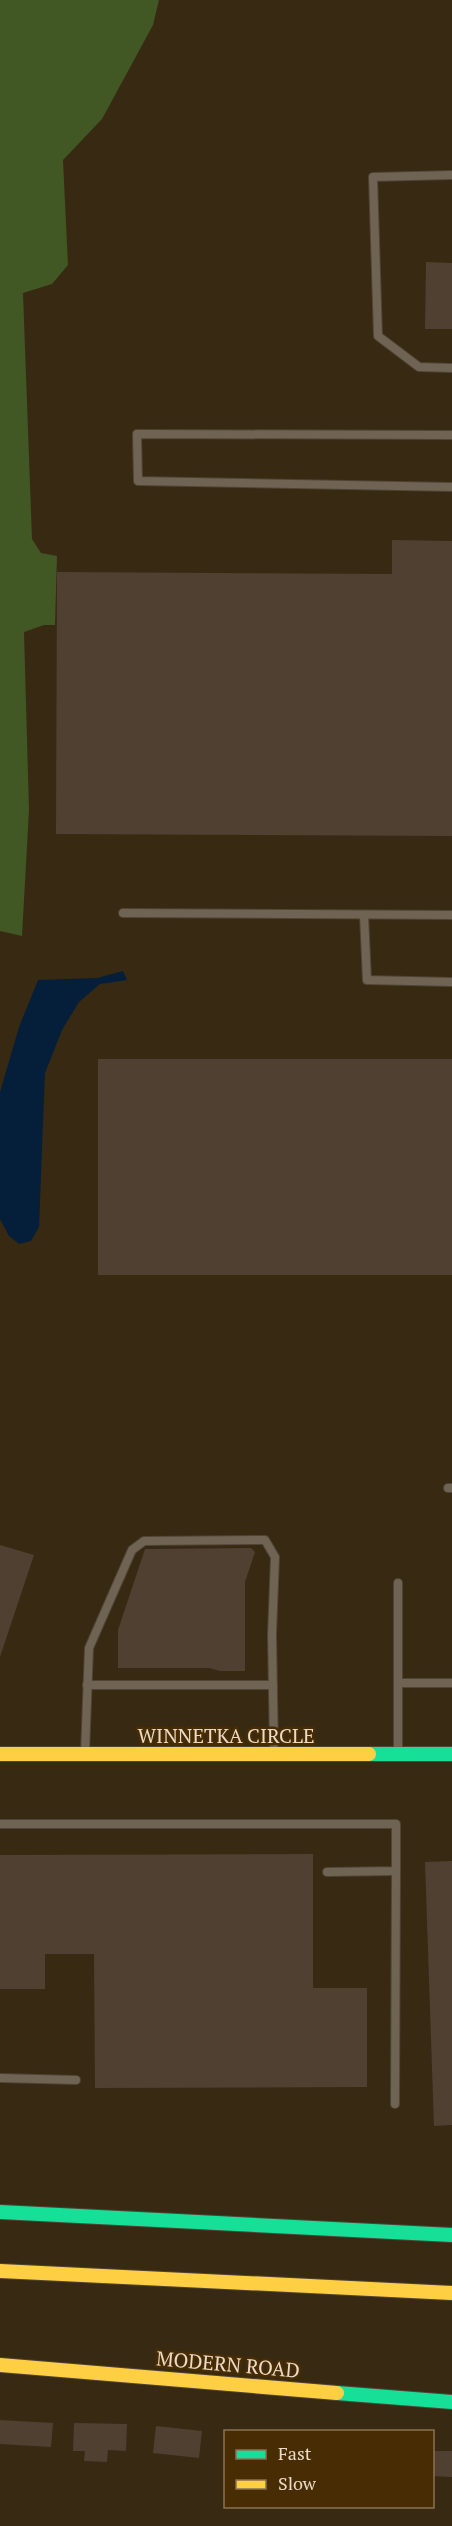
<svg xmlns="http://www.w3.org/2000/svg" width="452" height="2526" font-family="'PT Serif',serif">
  <rect width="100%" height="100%" fill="#382913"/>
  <polygon fill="#415724" points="0,0 159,0 153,25 102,119 63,160 68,265 52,284 23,293 32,539 41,553 57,556 55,625 44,625 24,632 29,810 22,936 0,931"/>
  <polygon fill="#051f3a" points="123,971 127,980 100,984 79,1002 62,1030 45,1073 39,1227 31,1241 19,1244 9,1236 0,1219 0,1092 19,1027 38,980 97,978"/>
  <g fill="#4f4032">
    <polygon points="426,262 452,263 452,329 425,329"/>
    <polygon points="392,540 452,541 452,836 56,834 57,572 392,574"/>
    <rect x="98" y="1059" width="354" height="216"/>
    <polygon points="0,1545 34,1555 0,1657"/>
    <polygon points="251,1548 255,1552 245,1582 245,1671 220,1671 209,1668 118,1668 118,1630 145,1549"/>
    <polygon points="313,1854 313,1988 367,1988 367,2087 95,2088 94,1954 45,1954 45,1989 0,1989 0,1855"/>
    <polygon points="452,1861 452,2125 434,2126 425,1862"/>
    <polygon points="0,2420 53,2423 51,2447 0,2444"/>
    <polygon points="74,2423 127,2424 126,2451 108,2450 107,2462 84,2461 85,2451 73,2451"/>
    <polygon points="156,2426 202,2431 199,2458 153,2453"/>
    <polygon points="432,2451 452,2451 452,2477 432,2476"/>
  </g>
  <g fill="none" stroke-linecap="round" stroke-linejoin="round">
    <g stroke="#504434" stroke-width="10">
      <g id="lane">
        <polyline points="452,175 373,177 378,336 419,367 452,368"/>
        <polyline points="452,435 137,434 138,481 452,487"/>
        <polyline points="123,913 452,915"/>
        <polyline points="364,915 367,980 452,982"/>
        <polyline points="448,1488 452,1488"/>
        <polyline points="398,1683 452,1683"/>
        <polyline points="87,1685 273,1685"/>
        <polyline points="85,1753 89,1648 132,1550 144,1541 265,1540 275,1557 272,1634 274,1751"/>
        <polyline points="398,1753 398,1583"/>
        <polyline points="0,1824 396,1824 396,1871 327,1872"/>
        <polyline points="0,2078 76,2080"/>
        <polyline points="395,2104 396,1871"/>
      </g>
    </g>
    <g stroke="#504434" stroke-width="16">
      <g id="fast">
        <polyline points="369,1754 452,1754"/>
        <polyline points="0,2212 452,2235"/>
        <polyline points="337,2393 452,2402"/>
      </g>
    </g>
    <g stroke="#504434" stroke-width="16">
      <g id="slow">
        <polyline points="0,1754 369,1754"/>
        <polyline points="0,2271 452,2293"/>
        <polyline points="0,2365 337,2393"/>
      </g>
    </g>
    <use href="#lane" stroke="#6f6454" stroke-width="8"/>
    <use href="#fast" stroke="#16e098" stroke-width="14"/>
    <use href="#slow" stroke="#ffcf43" stroke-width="14"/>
  </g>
  <g text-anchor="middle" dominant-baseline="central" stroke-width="5" stroke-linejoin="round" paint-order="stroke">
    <g font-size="20" fill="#ebdac6" stroke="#472c04">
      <text x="226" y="1735">WINNETKA CIRCLE</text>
      <text transform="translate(228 2364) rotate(5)">MODERN ROAD</text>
    </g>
  </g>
  <rect x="224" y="2430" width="210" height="78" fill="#472c04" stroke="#897252" stroke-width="1.5"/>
  <rect x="236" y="2450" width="30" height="9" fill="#16e098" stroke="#897252" stroke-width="1.5"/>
  <text x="278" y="2460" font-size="18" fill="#ebdac6">Fast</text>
  <rect x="236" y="2480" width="30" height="9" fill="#ffcf43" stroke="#897252" stroke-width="1.5"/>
  <text x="278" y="2490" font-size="18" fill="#ebdac6">Slow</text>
</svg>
